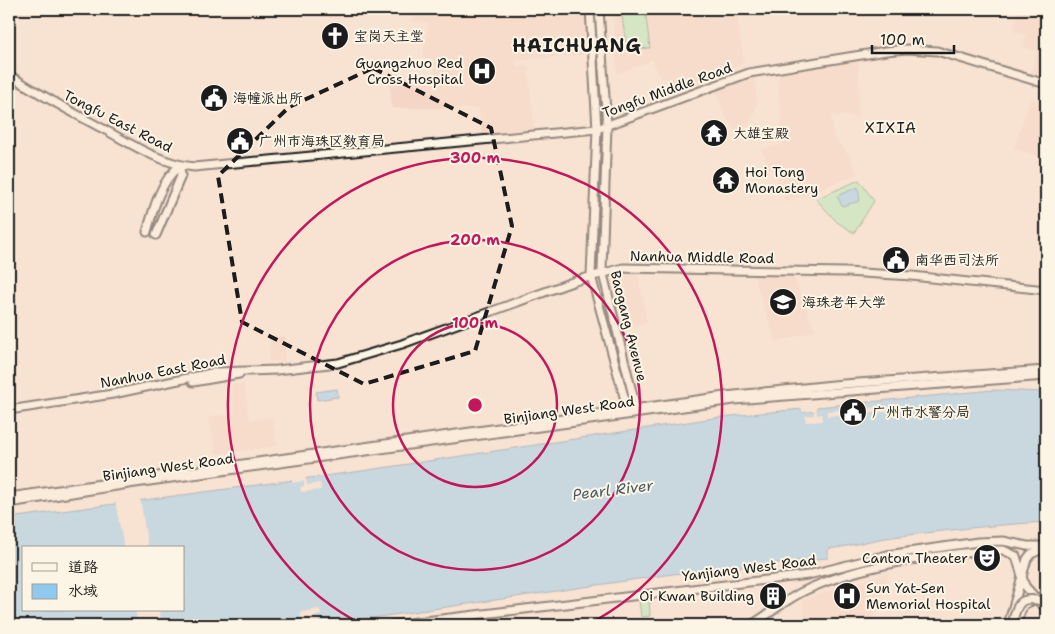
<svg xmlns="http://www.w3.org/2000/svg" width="1055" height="634" font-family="'Shantell Sans','LXGW WenKai TC',sans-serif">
  <rect width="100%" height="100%" fill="#f8e2d2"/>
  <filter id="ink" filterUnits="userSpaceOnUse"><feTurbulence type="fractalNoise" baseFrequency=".02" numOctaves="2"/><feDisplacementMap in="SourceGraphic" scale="10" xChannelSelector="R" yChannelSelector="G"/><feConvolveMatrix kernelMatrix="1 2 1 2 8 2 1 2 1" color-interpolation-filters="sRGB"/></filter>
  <g filter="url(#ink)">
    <g fill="#f5d5c5">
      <polygon points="313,9 340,9 339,19 329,19 329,16 313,15"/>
      <polygon points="413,9 587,9 589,54 516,61 517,66 528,66 534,129 482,133 479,108 392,108 389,76 434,76 437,61 423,56 429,23 412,21"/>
      <polygon points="613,9 736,9 744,63 672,89 668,80 661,77 652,60 617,74"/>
      <polygon points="1020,9 1046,9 1046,59 1038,82 1029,79 1037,51 1023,47 1026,35 1013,31"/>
      <polygon points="859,54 858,117 832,115 833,137 849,155 857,174 786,202 761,149 788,144 783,145 777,68"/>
      <polygon points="754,75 757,101 754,113 749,125 735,132 724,113 715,87"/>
      <polygon points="1031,98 1046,104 1046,159 1014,148"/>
      <polygon points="626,270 637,270 647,323 620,329 605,274"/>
      <polygon points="753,273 792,273 815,331 776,342"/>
      <polygon points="270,337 285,337 285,361 269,361"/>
      <polygon points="244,384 249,420 272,417 277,446 216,454 209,417 235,414 231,385"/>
      <polygon points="889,572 872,625 805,625 803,600"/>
    </g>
    <g fill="#abecb5" stroke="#648468">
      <polygon points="621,9 645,9 650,48 627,50"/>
      <polygon points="859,180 874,201 854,233 837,222 816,199"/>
      <polygon points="649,599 650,616 641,617 639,600"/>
    </g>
    <g fill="#90c9f0" stroke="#62849b" fill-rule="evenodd">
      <polygon points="858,187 860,201 842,206 837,196"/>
      <polygon points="337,389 338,397 317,400 316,392"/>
      <path d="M993,390L1046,392V522C992,525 939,531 885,538C866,541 848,547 828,549V558L673,574L324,625H9V518L362,471L721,417L802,409V412L816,411L817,407ZM24,548H184V610H24Z"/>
    </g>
    <g fill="#f8e2d2">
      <polygon points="851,404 854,404 854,407 863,406 864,408 901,406 901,411 827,416 827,411 841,410 841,408 850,407"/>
      <polygon points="816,405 817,415 822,414 822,421 806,422 805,416 814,415 814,411 802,412 801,406 804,409 814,408"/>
      <polygon points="305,475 307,485 320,483 321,490 301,492 300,487 304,486 304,481 292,483 292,476"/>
      <polygon points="140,498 148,548 124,548 115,501"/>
      <polygon points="320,609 321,615 312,617 312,619 319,618 319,625 301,625 300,620 308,619 301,618 300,612"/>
      <polygon points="135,610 159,610 162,625 138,625"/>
    </g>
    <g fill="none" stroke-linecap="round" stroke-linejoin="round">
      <g stroke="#1c1c1c" stroke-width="11">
        <g id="major">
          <polyline points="590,9 597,129 591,276 628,411"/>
          <polyline points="599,9 607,126 602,270 636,408 634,412"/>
          <path d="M9,75C41,95 75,114 109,132C136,147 163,164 194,167L597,129L749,73L886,51L907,49L937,51L1046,84"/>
          <path d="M147,232C153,210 161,179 180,166"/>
          <polyline points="156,235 181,176 180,166"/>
          <polyline points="193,382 239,374"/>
          <polyline points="9,410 113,394 216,372 277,370 338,363 402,344 575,281 623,268 846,272 912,276 1046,290"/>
          <polyline points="9,497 725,396 843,384 1046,370"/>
          <polyline points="9,503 135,483 734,400 1046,376"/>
          <polyline points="392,625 808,575 887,555 978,542 1003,541 1027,546 1046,546"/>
          <path d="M751,625C770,614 786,599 806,590C862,564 930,556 992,550H1003L1016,556L1025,586L1041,604"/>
          <polyline points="1008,625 1027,559 1031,554 1043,549"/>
          <polyline points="1016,625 1023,605 1043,596"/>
        </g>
      </g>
      <use href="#major" stroke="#fcf5e5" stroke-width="7"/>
      <g stroke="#1c1c1c" stroke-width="11" stroke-linecap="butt">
        <path id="major-bridge" d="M1012,625C1017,601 1021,595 1046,602"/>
      </g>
      <use href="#major-bridge" stroke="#fcf5e5" stroke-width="7"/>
    </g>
  </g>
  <path d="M0 0H1055V634H0ZM373,68L491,128L512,226L475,351L364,384L242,322L218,176L289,107Z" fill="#f8e2d2" fill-opacity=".55" fill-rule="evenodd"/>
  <path fill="none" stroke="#1c1c1c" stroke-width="4" stroke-dasharray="10 6" stroke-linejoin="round" d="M373,68L491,128L512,226L475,351L364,384L242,322L218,176L289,107Z"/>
  <g fill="none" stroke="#c2185b" stroke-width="2.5">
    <circle cx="475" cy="405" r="82"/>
    <circle cx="475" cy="405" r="165"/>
    <path d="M363 625A247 247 0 1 1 587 625"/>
  </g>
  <defs>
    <g id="church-disc" transform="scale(1.4375)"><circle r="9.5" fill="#1c1c1c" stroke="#fcf5e5"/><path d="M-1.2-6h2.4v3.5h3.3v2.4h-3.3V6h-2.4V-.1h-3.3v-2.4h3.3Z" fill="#fff"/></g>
    <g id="hospital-disc" transform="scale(1.4375)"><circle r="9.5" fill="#1c1c1c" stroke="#fcf5e5"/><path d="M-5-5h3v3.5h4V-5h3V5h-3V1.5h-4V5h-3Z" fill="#fff"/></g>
    <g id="civic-disc" transform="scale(1.4375)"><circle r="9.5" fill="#1c1c1c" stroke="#fcf5e5"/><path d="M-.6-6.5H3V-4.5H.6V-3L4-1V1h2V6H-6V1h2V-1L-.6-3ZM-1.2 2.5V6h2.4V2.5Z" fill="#fff"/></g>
    <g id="temple-disc" transform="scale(1.4375)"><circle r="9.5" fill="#1c1c1c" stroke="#fcf5e5"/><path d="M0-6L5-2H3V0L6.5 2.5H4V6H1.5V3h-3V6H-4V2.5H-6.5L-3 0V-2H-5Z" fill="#fff"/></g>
    <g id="school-disc" transform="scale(1.4375)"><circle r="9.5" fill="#1c1c1c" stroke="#fcf5e5"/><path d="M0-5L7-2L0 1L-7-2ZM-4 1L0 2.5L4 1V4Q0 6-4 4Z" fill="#fff"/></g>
    <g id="theatre-disc" transform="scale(1.4375)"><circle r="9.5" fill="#1c1c1c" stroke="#fcf5e5"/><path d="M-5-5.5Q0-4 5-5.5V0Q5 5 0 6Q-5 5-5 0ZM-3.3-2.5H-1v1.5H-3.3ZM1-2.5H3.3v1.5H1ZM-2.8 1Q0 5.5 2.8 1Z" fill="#fff"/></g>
    <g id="building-disc" transform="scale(1.4375)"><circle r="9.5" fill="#1c1c1c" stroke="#fcf5e5"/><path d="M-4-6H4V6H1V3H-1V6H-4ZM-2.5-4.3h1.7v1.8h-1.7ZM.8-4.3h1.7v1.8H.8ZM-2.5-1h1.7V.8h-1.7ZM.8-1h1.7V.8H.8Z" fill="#fff"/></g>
  </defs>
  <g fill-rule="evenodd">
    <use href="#church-disc" x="335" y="36"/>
    <use href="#hospital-disc" x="482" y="71"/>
    <use href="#civic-disc" x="214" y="98"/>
    <use href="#temple-disc" x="714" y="133"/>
    <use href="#civic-disc" x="240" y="141"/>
    <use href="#temple-disc" x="726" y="180"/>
    <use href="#civic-disc" x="896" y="260"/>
    <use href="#school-disc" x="783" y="302"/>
    <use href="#civic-disc" x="853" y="412"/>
    <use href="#theatre-disc" x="987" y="558"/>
    <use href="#building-disc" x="773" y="596"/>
    <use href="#hospital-disc" x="847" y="596"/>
  </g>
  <g text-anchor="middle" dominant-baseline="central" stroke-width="4" stroke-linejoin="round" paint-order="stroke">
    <g font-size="14" fill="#1c1c1c" stroke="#fcf5e5" text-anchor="start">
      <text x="354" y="36">宝岗天主堂</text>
      <text x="463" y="63" text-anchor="end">Guangzhuo Red<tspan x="463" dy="16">Cross Hospital</tspan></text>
      <text x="233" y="98">海幢派出所</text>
      <text x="733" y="133">大雄宝殿</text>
      <text x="259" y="141">广州市海珠区教育局</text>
      <text x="745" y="172">Hoi Tong<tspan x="745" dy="16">Monastery</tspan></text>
      <text x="915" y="260">南华西司法所</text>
      <text x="802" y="302">海珠老年大学</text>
      <text x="872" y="412">广州市水警分局</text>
      <text x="968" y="558" text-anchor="end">Canton Theater</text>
      <text x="866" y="588">Sun Yat-Sen<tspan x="866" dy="16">Memorial Hospital</tspan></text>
      <text x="754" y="596" text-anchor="end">Oi Kwan Building</text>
    </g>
    <g font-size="14" fill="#1c1c1c" stroke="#fcf5e5">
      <text transform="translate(667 90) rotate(-20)">Tongfu Middle Road</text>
      <text transform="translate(118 121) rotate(27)">Tongfu East Road</text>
      <text transform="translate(702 257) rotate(1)">Nanhua Middle Road</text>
      <text transform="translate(629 326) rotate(76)">Baogang Avenue</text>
      <text transform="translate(163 371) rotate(-11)">Nanhua East Road</text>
      <text transform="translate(569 410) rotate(-8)">Binjiang West Road</text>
      <text transform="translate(168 467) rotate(-8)">Binjiang West Road</text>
      <text transform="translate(749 568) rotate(-7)">Yanjiang West Road</text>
    </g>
    <g font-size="15" letter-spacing="1" fill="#1c1c1c" stroke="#fcf5e5">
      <text x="891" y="128">XIXIA</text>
    </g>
    <g font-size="15" font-style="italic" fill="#455966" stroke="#fcf5e5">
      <text transform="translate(613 490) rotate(-7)">Pearl River</text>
    </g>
    <g font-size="19" font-weight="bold" letter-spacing="1" fill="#1c1c1c" stroke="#fcf5e5">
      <text x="577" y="45">HAICHUANG</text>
    </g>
  </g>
  <circle cx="475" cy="405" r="8" fill="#c2185b" stroke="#fcf5e5" stroke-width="2.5"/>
  <g font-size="15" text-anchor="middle" font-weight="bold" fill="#c2185b" stroke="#fcf5e5" stroke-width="4" stroke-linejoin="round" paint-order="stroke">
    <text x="475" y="163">300 m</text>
    <text x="475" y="245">200 m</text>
    <text x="475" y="328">100 m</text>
  </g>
  <rect width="1055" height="634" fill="none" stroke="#fcf5e5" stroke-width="30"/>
  <rect x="15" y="15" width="1025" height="604" fill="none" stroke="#1c1c1c" stroke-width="2" filter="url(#ink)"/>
  <rect x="22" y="546" width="162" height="65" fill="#fcf5e5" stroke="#a29e95"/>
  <rect x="32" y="563" width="25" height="8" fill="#fcf5e5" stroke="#a29e95"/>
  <text x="68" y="572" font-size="15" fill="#1c1c1c">道路</text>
  <rect x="32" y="584" width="25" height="15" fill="#90c9f0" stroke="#a29e95"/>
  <text x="68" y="596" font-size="15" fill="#1c1c1c">水域</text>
  <path d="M872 45v8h82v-8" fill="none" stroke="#1c1c1c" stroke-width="2.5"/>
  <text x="880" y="45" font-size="15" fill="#1c1c1c" stroke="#fcf5e5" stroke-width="4" paint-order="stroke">100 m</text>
</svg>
